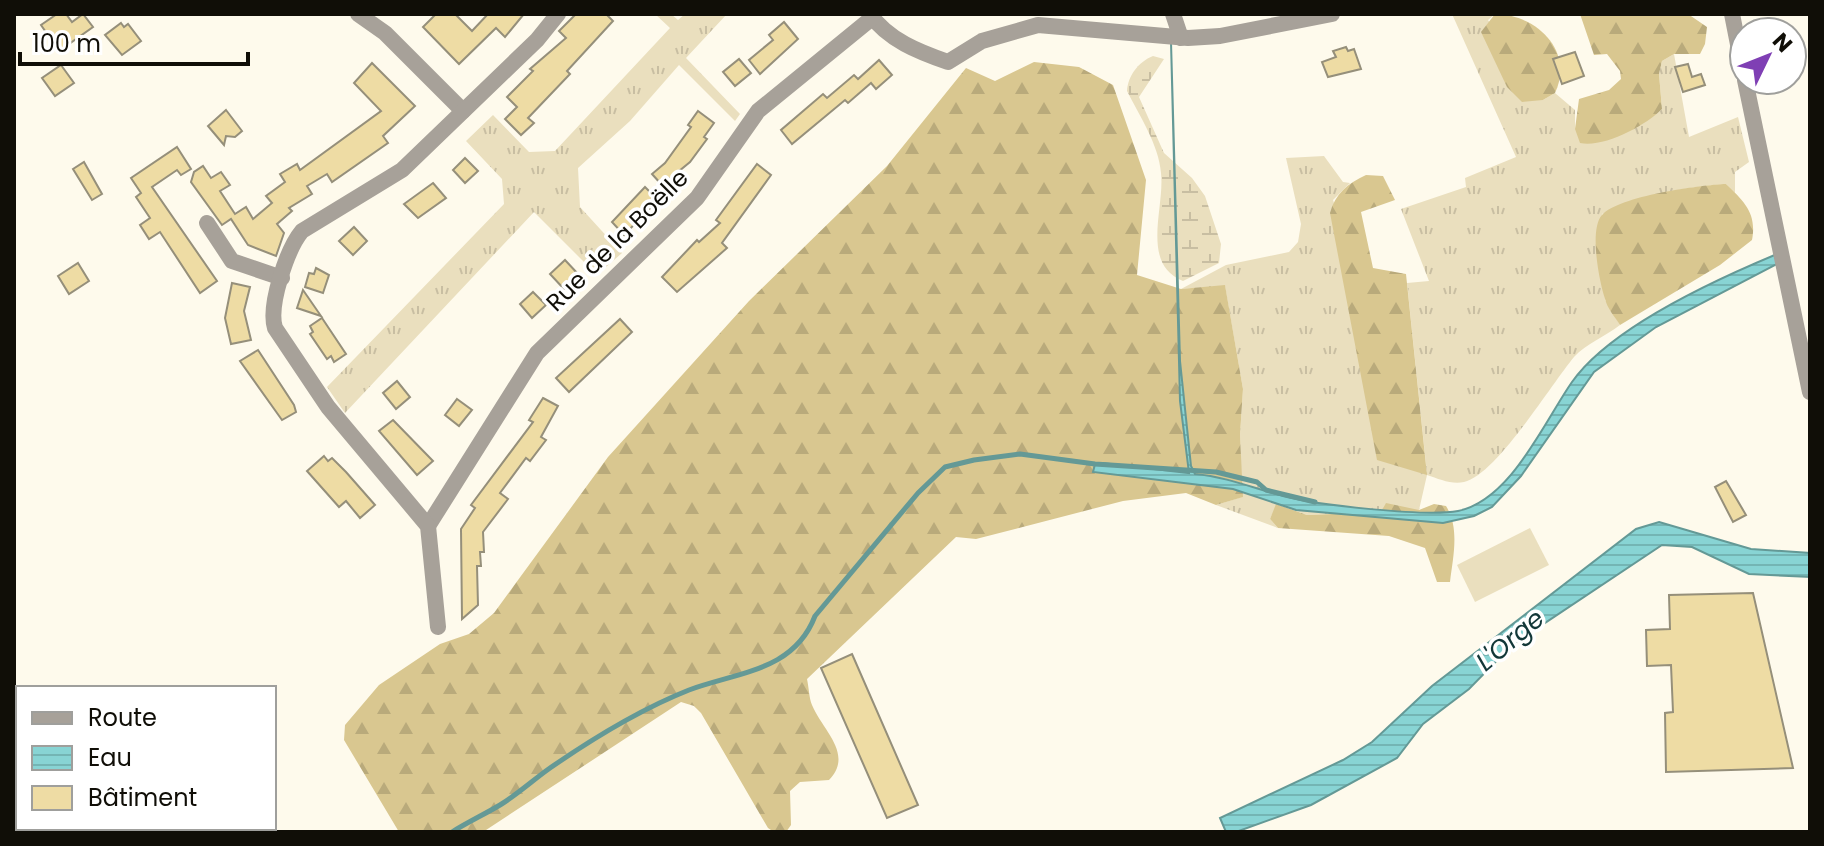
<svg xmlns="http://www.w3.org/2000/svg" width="1824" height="846" font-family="Poppins,sans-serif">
  <defs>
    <pattern id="grass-tufts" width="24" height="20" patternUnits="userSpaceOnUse" patternTransform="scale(2)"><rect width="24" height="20" fill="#eadfbe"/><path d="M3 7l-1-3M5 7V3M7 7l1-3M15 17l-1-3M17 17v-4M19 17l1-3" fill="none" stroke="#c8bea2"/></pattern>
    <pattern id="forest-firs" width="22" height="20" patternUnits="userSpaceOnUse" patternTransform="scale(2)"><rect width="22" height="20" fill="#d9c790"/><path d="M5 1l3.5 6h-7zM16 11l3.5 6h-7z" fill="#b9aa7b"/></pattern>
    <pattern id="wetland-marsh" width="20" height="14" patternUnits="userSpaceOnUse" patternTransform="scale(2)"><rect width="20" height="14" fill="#eadfbe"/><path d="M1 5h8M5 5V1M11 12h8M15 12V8" fill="none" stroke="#c8bea2"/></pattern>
    <pattern id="water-rules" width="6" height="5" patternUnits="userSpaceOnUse" patternTransform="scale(2)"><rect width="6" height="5" fill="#88d4d4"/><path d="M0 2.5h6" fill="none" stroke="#74b5b4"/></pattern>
  </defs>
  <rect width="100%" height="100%" fill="#fefaec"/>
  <g fill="url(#grass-tufts)">
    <polygon points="655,14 671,14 678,20 685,14 727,14 686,58 740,114 735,121 679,65 630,121 578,168 580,207 622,253 597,275 534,212 345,413 327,387 504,204 502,179 466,141 493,115 529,152 555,151 670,28"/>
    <path d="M1452,14H1495L1488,20L1543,100L1555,93L1575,110V129C1607,128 1638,133 1662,109L1659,74L1662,61L1674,54L1689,137L1738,117L1749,162L1735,172V193L1726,184C1684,186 1640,197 1602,214L1605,300L1620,325C1606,336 1586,344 1574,357C1550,386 1496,475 1464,482C1452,485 1439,479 1427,475L1419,510L1307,515L1277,504L1270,519L1278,528L1216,505L1242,497L1240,435L1243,389L1225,286L1181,289L1226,265L1289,252L1298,242L1301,224L1286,158L1324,156L1343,182L1350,183L1333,200L1427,474L1407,283L1429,281L1401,209L1466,187L1465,178L1516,157Z"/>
  </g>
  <g fill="url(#forest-firs)">
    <path d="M1495,14C1535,14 1575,50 1555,93L1543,100L1522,102L1507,87L1481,32Z"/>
    <path d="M1580,14H1688L1707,27L1705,44L1700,54H1674L1662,61L1659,74L1662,109C1645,126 1604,148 1580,143L1575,129L1579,99L1609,90L1621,79L1620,71L1607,54L1594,55Z"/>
    <path d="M1034,62L1079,67L1113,85L1146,180L1137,275L1181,289L1225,285L1243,389L1240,435L1243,497L1216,505L1186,493L1123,501L976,539L956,537L807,679C809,688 809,698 812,705C823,731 854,754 829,780L800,782L790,791L791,825L786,832H774L768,828L701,713L694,706L681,702L483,832H399L344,740L345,725L379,685L440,644L469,634L494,613L608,457L749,301L887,166L966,68L995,81Z"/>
    <path d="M1366,175L1383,176L1395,200L1361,212L1373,268L1406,274L1427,475L1377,460L1330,213C1335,194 1348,183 1366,175Z"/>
    <path d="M1726,184C1745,202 1757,214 1752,240L1720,265L1620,325C1615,317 1607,308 1605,299C1599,281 1589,229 1602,215C1619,196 1700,185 1726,184Z"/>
    <path d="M1386,503L1419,510L1434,504L1446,506C1460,528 1453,557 1450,582H1437L1425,548L1389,536L1278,528L1270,519L1276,504L1307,515L1381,512Z"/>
  </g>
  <path fill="url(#wetland-marsh)" d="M1153,56L1164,59L1139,97L1164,153L1192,178L1205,196L1221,244L1219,263L1183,281C1140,264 1165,208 1161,173C1159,145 1139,115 1127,91C1128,76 1138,62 1153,56Z"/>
  <polygon fill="#eadfbe" points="1530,528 1549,565 1475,602 1457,565"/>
  <g fill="url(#water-rules)" stroke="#649996" stroke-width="2">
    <path d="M1171,42L1180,361L1191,466L1195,474C1227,477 1253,488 1283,496C1316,505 1426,517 1458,511C1511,500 1544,422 1572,382C1610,328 1717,279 1777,254L1779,263L1656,327L1594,372L1521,476L1492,507L1474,516L1443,523L1296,510L1233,489L1093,472L1095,464L1102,463L1189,473L1180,401Z"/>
    <polygon points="1659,522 1751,549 1810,553 1810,577 1749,574 1692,547 1662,545 1512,645 1469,689 1423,724 1397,758 1311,805 1236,832 1226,832 1220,818 1343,760 1372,742 1432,686 1636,529"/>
  </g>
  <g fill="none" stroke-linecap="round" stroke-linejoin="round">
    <path stroke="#649996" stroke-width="5" d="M452,832C468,822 485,814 500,805C518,794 533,780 550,768C592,739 641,709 689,690C738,672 794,671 815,616L918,493L945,467L974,460L1020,454L1095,464L1216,472L1257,482L1266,490L1315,502"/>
  </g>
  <g fill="#eedca4" stroke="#958f7a" stroke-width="2">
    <polygon points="57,14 66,14 72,22 83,14 93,27 59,51 41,25"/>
    <polygon points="436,14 455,14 472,31 488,14 524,14 505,37 496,28 459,64 423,27"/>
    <polygon points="576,14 606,14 613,21 567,71 570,74 528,118 534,123 521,135 505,119 517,107 507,97 533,71 530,69 566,38 559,31"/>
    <polygon points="784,22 798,39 760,74 749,60 773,40 769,35"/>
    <polygon points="121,23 124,27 128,24 141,41 122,55 105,35"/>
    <polygon points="1346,47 1348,51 1354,49 1361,69 1328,77 1322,62 1336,57 1333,51"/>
    <polygon points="1575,52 1584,76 1562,84 1553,59"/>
    <polygon points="739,59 751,73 735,86 723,72"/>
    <polygon points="879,60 892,75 876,89 871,83 848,103 845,100 792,144 781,130 823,94 827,98 854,75 858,79"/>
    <polygon points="372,63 415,106 383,136 388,143 332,182 327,174 307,186 312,194 289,208 292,211 277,224 284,233 276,256 248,245 231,219 222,225 191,182 194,172 203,166 211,178 221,172 230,185 220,191 235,214 246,207 253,219 272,203 266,196 285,182 280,174 297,164 300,170 381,111 354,83"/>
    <polygon points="1688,64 1692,77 1701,74 1705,85 1683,92 1675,67"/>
    <polygon points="61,65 74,83 55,96 42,78"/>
    <polygon points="226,110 242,131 235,137 226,136 224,145 208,126"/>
    <polygon points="698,111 714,123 704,137 707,139 690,162 662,185 652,174 665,163 691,127 688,125"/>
    <polygon points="177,147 191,169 181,175 177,170 152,187 217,281 200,293 160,232 149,239 140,225 150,218 136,197 141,193 131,178"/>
    <polygon points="465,158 478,171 465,183 453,170"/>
    <polygon points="84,162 102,194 92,200 73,169"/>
    <polygon points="757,164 771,175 722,243 727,248 677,292 662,277 697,240 699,242 720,223 716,220"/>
    <polygon points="433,183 446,198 418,218 404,204"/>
    <polygon points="645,187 658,200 624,235 612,222"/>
    <polygon points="354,227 367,241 353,255 339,241"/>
    <polygon points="565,260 579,275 564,289 550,274"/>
    <polygon points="78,263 89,281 69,294 58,276"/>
    <polygon points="316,268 329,275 323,293 305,287 309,273 314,274"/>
    <polygon points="232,283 250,287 244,311 251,340 231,344 225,318"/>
    <polygon points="303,290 321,316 297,308"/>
    <polygon points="533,292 546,305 532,318 520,304"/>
    <polygon points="322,318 346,354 334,362 331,356 327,359 310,334 313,332 310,326"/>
    <polygon points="620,319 632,332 569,392 556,378"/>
    <polygon points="258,350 294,405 296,412 282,420 240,361"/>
    <polygon points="397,381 410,397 396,409 383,393"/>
    <polygon points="543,398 558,406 541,437 546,440 530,461 526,458 500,493 508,499 483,532 484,552 480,552 481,566 477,566 478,605 462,619 461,529 475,508 471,505 533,422 529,420"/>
    <polygon points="457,399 472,410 459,426 445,415"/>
    <polygon points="393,420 433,461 417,475 379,431"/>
    <polygon points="324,456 328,461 332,458 346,472 375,505 360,518 346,501 339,507 307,471"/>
    <polygon points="1726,481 1746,515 1733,522 1715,487"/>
    <polygon points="1753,593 1793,768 1666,772 1665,713 1673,712 1671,665 1647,666 1646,630 1670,629 1669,595"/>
    <polygon points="852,654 918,805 887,818 821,668"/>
  </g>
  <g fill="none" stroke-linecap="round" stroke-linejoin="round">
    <g stroke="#a7a199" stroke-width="16">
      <polyline points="358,14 385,33 463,111"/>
      <path d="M870,14C888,40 919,52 948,62L982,41L1038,25L1188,38L1220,36L1332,14"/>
      <polyline points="1173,14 1181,38"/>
      <polyline points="1732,14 1744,75"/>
      <polyline points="1745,80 1810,392"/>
      <polyline points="207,223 232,261 282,278"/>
      <polyline points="428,526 537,353 697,198 758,111 872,18"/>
      <path d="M438,627L428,526L328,407L275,328C268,306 287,249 302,231L402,170L537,40L558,14"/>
    </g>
  </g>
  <g text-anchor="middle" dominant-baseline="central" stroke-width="7" stroke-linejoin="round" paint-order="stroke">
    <g font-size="24" fill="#100e07" stroke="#fff">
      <text transform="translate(617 240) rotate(-45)">Rue de la Boëlle</text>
    </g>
    <g font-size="26" font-style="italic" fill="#123738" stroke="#fff">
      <text transform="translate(1510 640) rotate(-40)">L'Orge</text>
    </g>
  </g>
  <rect width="1824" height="846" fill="none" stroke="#100e07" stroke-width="32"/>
  <rect x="16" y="686" width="260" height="144" fill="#ffffff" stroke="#9f9f9c" stroke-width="2"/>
  <rect x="32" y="712" width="40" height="12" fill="#a7a199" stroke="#9f9f9c" stroke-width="2"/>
  <text x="88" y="726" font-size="24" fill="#100e07">Route</text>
  <rect x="32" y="746" width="40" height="24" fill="url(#water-rules)" stroke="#9f9f9c" stroke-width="2"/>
  <text x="88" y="766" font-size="24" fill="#100e07">Eau</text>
  <rect x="32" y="786" width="40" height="24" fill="#eedca4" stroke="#9f9f9c" stroke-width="2"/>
  <text x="88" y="806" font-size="24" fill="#100e07">Bâtiment</text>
  <g transform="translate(1768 56) rotate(47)"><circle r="38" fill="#ffffff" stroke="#9f9f9c" stroke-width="2"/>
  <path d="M0-6L14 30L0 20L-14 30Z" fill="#7f3fb4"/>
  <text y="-12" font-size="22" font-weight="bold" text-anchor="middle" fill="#100e07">N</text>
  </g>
  <path d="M20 52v12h228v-12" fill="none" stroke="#100e07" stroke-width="4"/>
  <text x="32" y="52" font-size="24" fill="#100e07" stroke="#ffffff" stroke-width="6" paint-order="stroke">100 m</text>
</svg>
